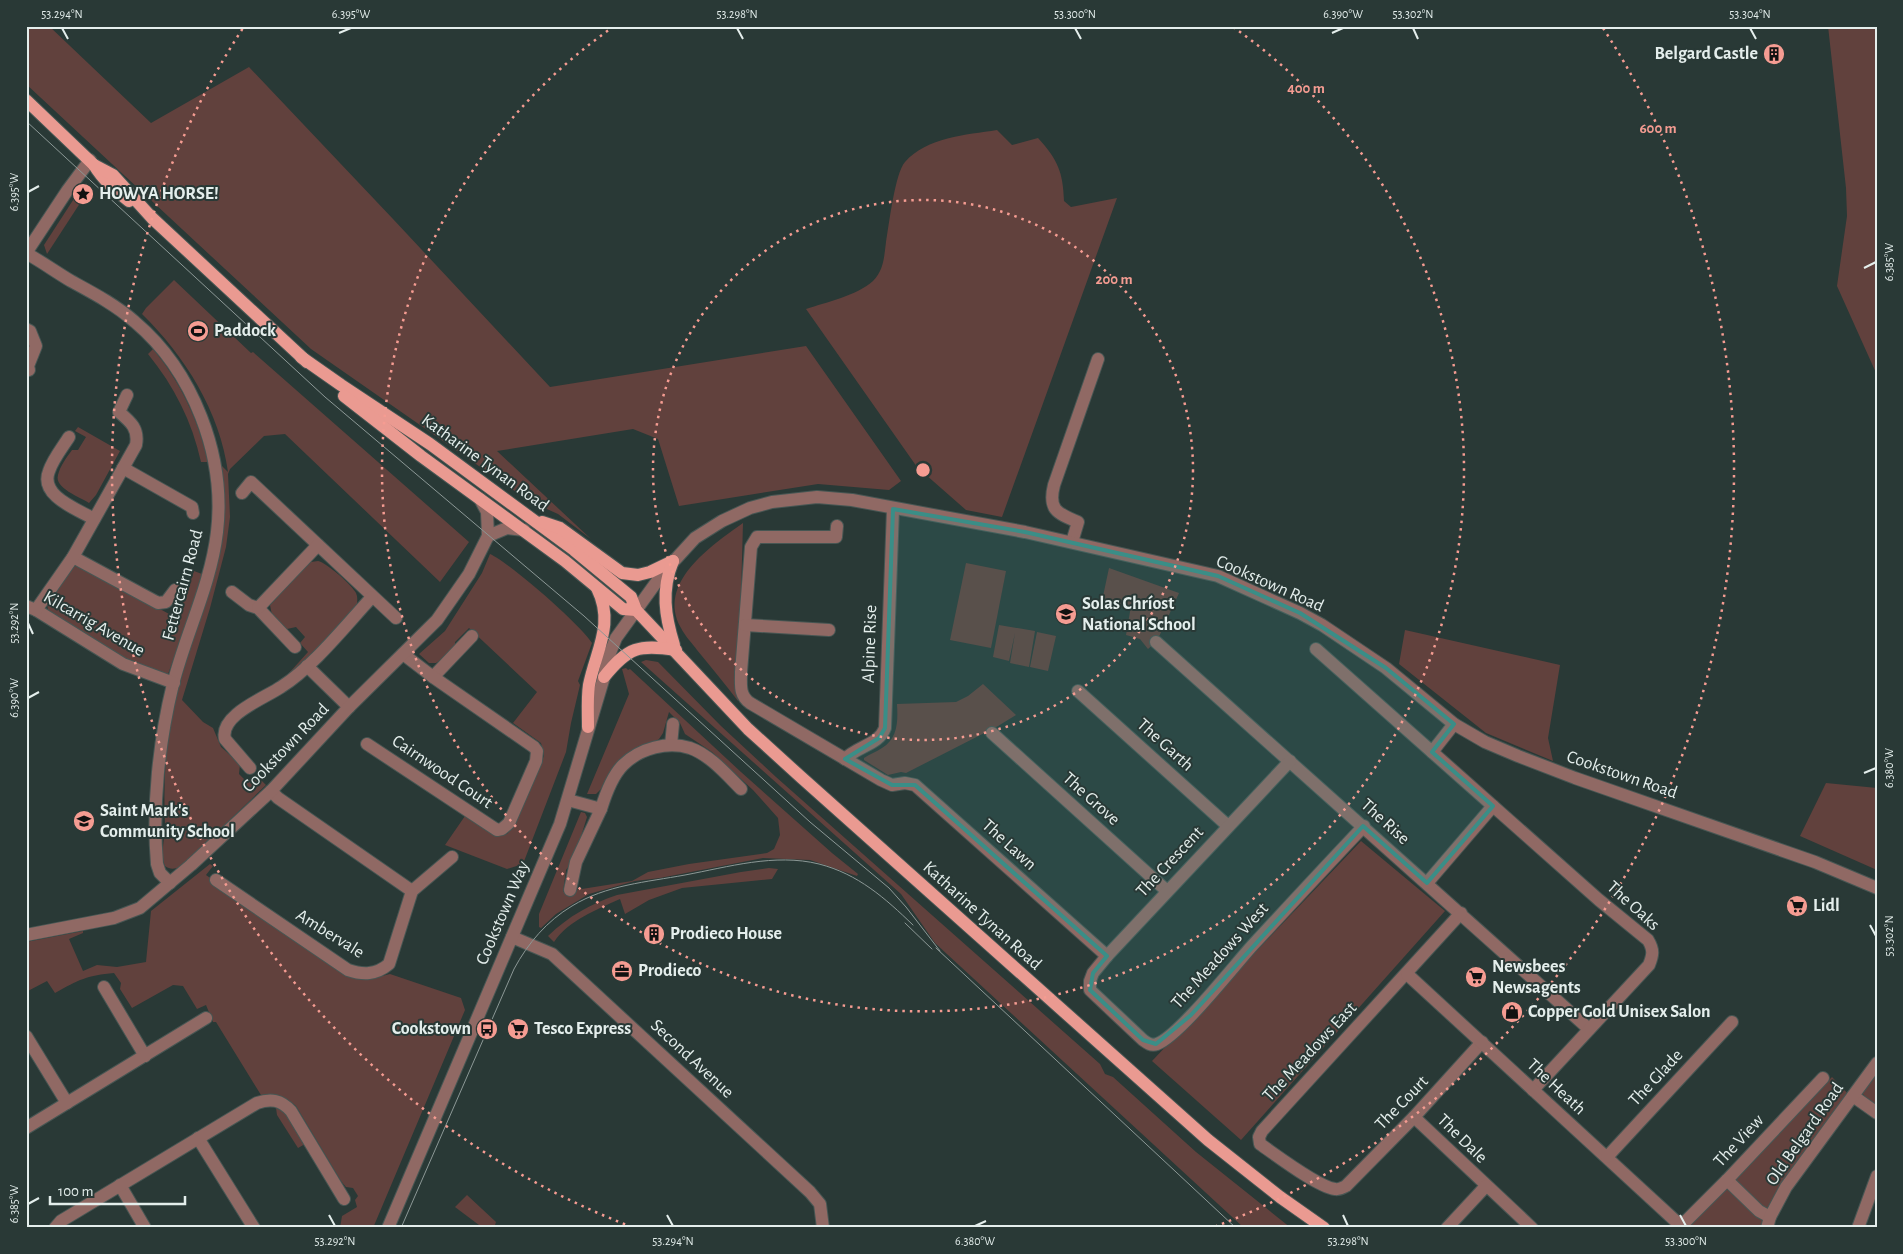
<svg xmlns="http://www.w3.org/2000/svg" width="1903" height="1254" font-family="'Alegreya Sans',sans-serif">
  <rect width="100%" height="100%" fill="#293936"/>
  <g fill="#61413d">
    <polygon points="26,26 49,26 151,123 249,67 393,219 550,387 806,346 901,481 889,490 818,484 679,506 658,439 633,429 497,451 591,539 558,514 529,501 311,349 26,84"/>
    <polygon points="1828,26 1877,26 1877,375 1837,286 1847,216 1846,188"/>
    <path d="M997,130L1012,145L1038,138C1058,160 1063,172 1064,201L1071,207L1117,198L1002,517L966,510L917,467L806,309C827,302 856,296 873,281C884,270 884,257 886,242C889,225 895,173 905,162C927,137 966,135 997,130Z"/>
    <polygon points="77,194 84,197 47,254 44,245"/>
    <path d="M174,280L251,353L253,352L469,542L440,582L285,434L264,436L230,469L228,474L230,517L226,547L210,608L182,700L203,722L213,728L221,747L240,764L239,774L248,783L256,775L266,785L186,862C180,867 173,872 165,866C160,854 165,838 165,825C164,797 164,768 168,740C176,679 202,620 218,560C225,528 225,497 221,465L228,472C220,412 185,356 142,314L146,308Z"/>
    <path d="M153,349C181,383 198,419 208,462H201C192,421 174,386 148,354Z"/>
    <path d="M78,427L120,451L96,495L89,503C80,497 54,488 58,475C60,466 67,457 72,450H78L86,437L75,431Z"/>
    <path d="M743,523L738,701C725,684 711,667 697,650C692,643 685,636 681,628C656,583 711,546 743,523Z"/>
    <path d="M490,554C509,562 582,626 592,643L578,681L580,685L571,723L566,752L523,864L507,869L445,845L465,816L501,835L507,834L511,829L544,756L541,743L513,723L537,692L469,628L455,642V645L442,659L436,663H429L419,654L445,631L482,573Z"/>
    <path d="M318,561C327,563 352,585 356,593C358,597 357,601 357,605L298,669L281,682L308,652L300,643L305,637L296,627L287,629L272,615L270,605L308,564L311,562Z"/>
    <polygon points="77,563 169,614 173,615 180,611 194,571 202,574 184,632 168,674 130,664 48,611 47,603"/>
    <polygon points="966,563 1006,571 991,648 950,640"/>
    <polygon points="1109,568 1179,593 1157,641 1148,649 1140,639 1126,635 1131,606 1102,601"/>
    <polygon points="999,625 1035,631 1029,667 1010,663 1015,633 1009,661 993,657"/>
    <polygon points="1405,630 1560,665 1548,738 1553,761 1486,733 1399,664"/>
    <polygon points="1037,632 1056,636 1048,671 1030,667"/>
    <polygon points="646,660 658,662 721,726 776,777 1100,1064 1105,1074 1113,1077 1196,1152 1291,1228 1243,1227 935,943 901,894 641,662"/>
    <polygon points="626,668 628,670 630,669 741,772 832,853 858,874 857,876 810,860 763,858 660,878 635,881 589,894 556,914 541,928 539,927 539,914 581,812 585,813 587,817 574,859 566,870 563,892 632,881 648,872 689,864 767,853 774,849 780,835 778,818 753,790 712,752 685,734 680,723 669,712 663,733 659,739 613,769 601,789 596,794 587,794 629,694 622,669"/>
    <path d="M983,684L1016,715L998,726L906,773L901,772L888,775L864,760V758C870,754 876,752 882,748C898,738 898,721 897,704L956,702L968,696Z"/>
    <polygon points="1826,783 1877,788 1877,870 1800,836"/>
    <polygon points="1361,841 1445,911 1241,1140 1152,1061"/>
    <path d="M210,864L213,866L206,875L350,977L366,980L390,974L461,998L465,1010L373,1228H340L342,1216L357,1207L355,1200L358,1196L353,1188L346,1187L341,1181L296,1106C284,1096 276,1094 261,1095L216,1022H213L206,1005L197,1009L183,986L173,985L132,1008L120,989L121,983L114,973C88,975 78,980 55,993L47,981L26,992V942L83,931V933L69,939L83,971L97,965L117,967L146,962L151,911Z"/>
    <path d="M769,868L778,869L772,879L682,888L649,900L625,914L620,899C596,910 569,920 554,942L548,936C569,916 590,904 617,895L741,872Z"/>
    <polygon points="1877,1073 1877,1105 1868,1100 1862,1093"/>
    <polygon points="1832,1077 1849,1095 1763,1228 1687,1228"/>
    <polygon points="276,1108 286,1113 305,1144 298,1148 277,1115"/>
    <polygon points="467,1195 496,1222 494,1228 483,1228 455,1207"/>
  </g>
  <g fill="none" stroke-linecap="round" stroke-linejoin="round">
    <g stroke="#475653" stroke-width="14">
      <g id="minor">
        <path d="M26,253C42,262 56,272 71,281C93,293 116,305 135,322C193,371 226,456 217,532C211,584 186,633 173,684C159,741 152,806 157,864L160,873L170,883"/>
        <polyline points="26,253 67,191 90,160"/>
        <polyline points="26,329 30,331 36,346 28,366 29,370"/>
        <path d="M69,437C62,448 53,459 49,471C39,496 77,509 94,519"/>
        <polyline points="123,468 192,507 193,513"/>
        <polyline points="242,493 251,482 396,618"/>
        <polyline points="480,499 487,512 488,536"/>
        <path d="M837,526L836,537H757L751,547L741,672C741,685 739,695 750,703L881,780L892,785L905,783L915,785L1107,956"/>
        <path d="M1072,542L1078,522C1056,513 1048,509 1054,485L1098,359"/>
        <polyline points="73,557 158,603 166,602 175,590"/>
        <polyline points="232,592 249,605 258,608 295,647"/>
        <polyline points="26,606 36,610 123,664 174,683"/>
        <polyline points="258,608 318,545"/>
        <path d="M36,610L73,557L136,445C139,429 131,422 119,412L127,395"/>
        <polyline points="745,625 829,630"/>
        <polyline points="1156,642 1589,1029"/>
        <path d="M1316,649L1599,900L1648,940C1654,950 1653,955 1649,965L1533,1090"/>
        <polyline points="307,666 349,707"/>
        <polyline points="433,677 472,636"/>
        <polyline points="1078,691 1228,826"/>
        <polyline points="992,733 1167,891"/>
        <polyline points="367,744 497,830 502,829 509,823 536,761 537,751 534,747 433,677 403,654"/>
        <polyline points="671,745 673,724"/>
        <polyline points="1432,752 1454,724"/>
        <path d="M845,759C857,746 879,745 885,728L893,509"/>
        <path d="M1290,761L1107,956L1093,973L1090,981V990L1143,1040C1147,1043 1151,1046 1157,1044C1179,1036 1233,967 1252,946C1289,906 1326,866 1364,826"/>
        <path d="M250,768L225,739C219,715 265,698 281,687C313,667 346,625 372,597"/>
        <polyline points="271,791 278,798 412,891"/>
        <path d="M568,800L601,809C605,796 613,775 623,765C640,748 668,741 690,748C710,755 727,775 741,789"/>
        <path d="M216,880L348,970C363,975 376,975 389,964L412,891L452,857"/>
        <polyline points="1427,883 1493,806"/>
        <polyline points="570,890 576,862 601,809"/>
        <path d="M1461,913L1262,1131L1259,1137L1260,1144C1276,1155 1318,1187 1335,1189C1339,1190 1342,1188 1346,1186L1414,1117L1482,1042"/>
        <polyline points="26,935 114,918 140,908 191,865 271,791 349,707 437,620 469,574 488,536 507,528 524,530"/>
        <polyline points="512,937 552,954 810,1192 820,1204 823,1228"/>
        <polyline points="1407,974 1681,1226"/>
        <polyline points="104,987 145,1056"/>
        <polyline points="26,1036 67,1103"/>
        <polyline points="1853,1096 1877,1113"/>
        <polyline points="1414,1117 1532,1228"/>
        <polyline points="26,1128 206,1018"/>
        <polyline points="198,1138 254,1228"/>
        <polyline points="1607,1157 1732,1022"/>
        <polyline points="1727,1180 1759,1211 1770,1217"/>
        <polyline points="120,1185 145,1228"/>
        <path d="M55,1228L61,1221L257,1103C271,1098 281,1100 291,1111L344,1199"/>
        <polyline points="388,1228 560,824 604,677 608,658 616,638 663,573 695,538 722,521 750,508 772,502 817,497 852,500 1025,532 1218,576 1300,613 1322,625 1386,668 1454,724 1485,742 1518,756 1575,778 1815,862 1877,888"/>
        <polyline points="1447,1228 1486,1186"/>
        <polyline points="1679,1228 1727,1180 1823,1078"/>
        <polyline points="1767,1228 1770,1217 1786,1187 1877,1063"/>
        <polyline points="1858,1228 1877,1176"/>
      </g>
    </g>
    <g stroke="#475653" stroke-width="14">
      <g id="major">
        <path d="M26,100L94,165C103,180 115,190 129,201"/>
        <polyline points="94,165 113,175 152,218 307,362"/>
        <polyline points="301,357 341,385 430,444 574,550 631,597 636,610 748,729 802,778 1208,1140 1280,1197 1324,1228"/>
        <polyline points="344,396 421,456 565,561 623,609 636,610"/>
        <polyline points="542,522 560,528 622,573 638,575 650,572 673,561"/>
        <path d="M673,561C661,590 665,616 674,645"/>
        <path d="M604,677C628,647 639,644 676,650"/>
        <path d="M588,727C588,713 587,698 589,685C596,650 615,624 597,588"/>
      </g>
    </g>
    <use href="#minor" stroke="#906964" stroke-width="12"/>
    <use href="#major" stroke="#ea9a91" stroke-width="12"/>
    <g stroke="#8c9896" stroke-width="1">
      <polyline points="26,121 325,397 584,616 810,822 889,888 906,907 940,951"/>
      <polyline points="905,923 932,949"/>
      <polyline points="936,948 1236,1228"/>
      <path d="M401,1228L514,969C528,943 547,921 572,906C606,885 647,882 685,875C728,867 775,853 819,864C858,874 885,898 913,925"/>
    </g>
  </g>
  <path fill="#3a8e87" fill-opacity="0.2" stroke="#3a8e87" stroke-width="4" stroke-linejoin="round" d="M893,509L1025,532L1218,576L1300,613L1386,668L1454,724L1432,752L1493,806L1427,883L1363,826L1191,1015L1156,1044L1143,1040L1090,990L1093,973L1107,956L915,785H892L845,759L879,738L885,728Z"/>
  <path fill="none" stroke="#e4eeec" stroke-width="2" d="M62,28L68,39M737,28L743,39M1075,28L1081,39M1413,28L1418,39M1750,28L1756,39M339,33L351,28M1332,33L1343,28M28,192L39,186M1864,268L1876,262M28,623L33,634M28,698L39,692M1864,773L1876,768M1870,925L1876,936M28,1204L39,1198M329,1215L335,1226M667,1215L673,1226M1343,1215L1348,1226M1680,1215L1686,1226M975,1226L986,1221"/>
  <g fill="none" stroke="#f59c92" stroke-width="2.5" stroke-dasharray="2.5 5">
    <circle cx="923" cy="470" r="270"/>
    <path d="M1233 27A541 541 0 1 1 613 27"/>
    <path d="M632 1227A811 811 0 0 1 243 28M1603 28A811 811 0 0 1 1214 1227"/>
  </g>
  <defs>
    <g id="building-disc" transform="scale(1.125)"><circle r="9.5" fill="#f59c92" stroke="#293936"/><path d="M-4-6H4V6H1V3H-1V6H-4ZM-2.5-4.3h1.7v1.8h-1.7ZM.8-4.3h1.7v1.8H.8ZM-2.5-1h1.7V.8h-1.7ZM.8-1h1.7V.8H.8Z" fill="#111"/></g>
    <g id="sight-disc" transform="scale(1.125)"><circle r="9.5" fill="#f59c92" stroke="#293936"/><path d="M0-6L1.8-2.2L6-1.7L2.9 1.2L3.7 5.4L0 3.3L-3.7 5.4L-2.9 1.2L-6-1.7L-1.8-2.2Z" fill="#111"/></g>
    <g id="stadium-disc" transform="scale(1.125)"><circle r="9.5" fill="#f59c92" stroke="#293936"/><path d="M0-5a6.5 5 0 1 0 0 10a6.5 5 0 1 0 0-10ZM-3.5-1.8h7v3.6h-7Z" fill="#111"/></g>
    <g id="school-disc" transform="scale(1.125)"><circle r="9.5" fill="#f59c92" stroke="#293936"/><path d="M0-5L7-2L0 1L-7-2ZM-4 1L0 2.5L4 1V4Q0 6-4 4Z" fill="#111"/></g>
    <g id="supermarket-disc" transform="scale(1.125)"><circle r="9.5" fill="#f59c92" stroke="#293936"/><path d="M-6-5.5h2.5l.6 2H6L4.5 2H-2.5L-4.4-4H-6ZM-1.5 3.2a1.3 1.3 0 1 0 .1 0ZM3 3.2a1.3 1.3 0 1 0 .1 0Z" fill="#111"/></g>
    <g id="office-disc" transform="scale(1.125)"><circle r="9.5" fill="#f59c92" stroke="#293936"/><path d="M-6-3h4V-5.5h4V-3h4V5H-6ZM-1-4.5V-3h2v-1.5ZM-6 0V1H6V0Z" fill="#111"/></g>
    <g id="shop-disc" transform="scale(1.125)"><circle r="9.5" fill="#f59c92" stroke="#293936"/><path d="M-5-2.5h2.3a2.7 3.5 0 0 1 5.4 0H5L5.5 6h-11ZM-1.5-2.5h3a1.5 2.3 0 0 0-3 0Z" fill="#111"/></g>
    <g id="bus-disc" transform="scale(1.125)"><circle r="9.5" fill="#f59c92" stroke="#293936"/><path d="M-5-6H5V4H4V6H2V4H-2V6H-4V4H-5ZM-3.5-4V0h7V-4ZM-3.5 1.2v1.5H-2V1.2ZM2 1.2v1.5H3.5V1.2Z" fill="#111"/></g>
  </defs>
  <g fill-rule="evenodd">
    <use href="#building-disc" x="1774" y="54"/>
    <use href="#sight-disc" x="83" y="194"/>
    <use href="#stadium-disc" x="198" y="331"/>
    <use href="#school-disc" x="1066" y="614"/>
    <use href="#school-disc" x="84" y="821"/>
    <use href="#supermarket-disc" x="1797" y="906"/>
    <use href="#building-disc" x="654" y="934"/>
    <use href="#office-disc" x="622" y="971"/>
    <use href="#supermarket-disc" x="1476" y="977"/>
    <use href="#shop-disc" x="1512" y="1012"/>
    <use href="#bus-disc" x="487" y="1029"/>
    <use href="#supermarket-disc" x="518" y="1029"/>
  </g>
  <g text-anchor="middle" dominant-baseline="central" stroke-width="4" stroke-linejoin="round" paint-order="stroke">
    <g font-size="18" font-weight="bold" fill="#e4eeec" stroke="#293936" text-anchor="start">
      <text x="1758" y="54" text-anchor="end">Belgard Castle</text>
      <text x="99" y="194">HOWYA HORSE!</text>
      <text x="214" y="331">Paddock</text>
      <text x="1082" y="604">Solas Chríost<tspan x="1082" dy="21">National School</tspan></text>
      <text x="100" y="811">Saint Mark's<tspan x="100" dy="21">Community School</tspan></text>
      <text x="1813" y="906">Lidl</text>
      <text x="670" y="934">Prodieco House</text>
      <text x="1492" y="967">Newsbees<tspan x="1492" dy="21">Newsagents</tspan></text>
      <text x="638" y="971">Prodieco</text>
      <text x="1528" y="1012">Copper Gold Unisex Salon</text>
      <text x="471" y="1029" text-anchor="end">Cookstown</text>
      <text x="534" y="1029">Tesco Express</text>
    </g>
    <g font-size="18" fill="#e4eeec" stroke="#293936">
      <text transform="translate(485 463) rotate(36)">Katharine Tynan Road</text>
      <text transform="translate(1270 584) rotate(24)">Cookstown Road</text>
      <text transform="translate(183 585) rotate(-75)">Fettercairn Road</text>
      <text transform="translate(94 624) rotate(30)">Kilcarrig Avenue</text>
      <text transform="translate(870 644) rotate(-88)">Alpine Rise</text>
      <text transform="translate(1165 745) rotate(42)">The Garth</text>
      <text transform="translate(286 748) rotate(-46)">Cookstown Road</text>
      <text transform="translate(442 772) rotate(34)">Cairnwood Court</text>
      <text transform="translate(1622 775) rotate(19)">Cookstown Road</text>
      <text transform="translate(1091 799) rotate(42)">The Grove</text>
      <text transform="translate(1385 822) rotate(42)">The Rise</text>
      <text transform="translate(1009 845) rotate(42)">The Lawn</text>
      <text transform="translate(1170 862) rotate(-47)">The Crescent</text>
      <text transform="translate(1633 906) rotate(42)">The Oaks</text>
      <text transform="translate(503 913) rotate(-67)">Cookstown Way</text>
      <text transform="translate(982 916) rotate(42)">Katharine Tynan Road</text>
      <text transform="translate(330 934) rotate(32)">Ambervale</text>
      <text transform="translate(1220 956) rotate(-48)">The Meadows West</text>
      <text transform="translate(1310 1052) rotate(-47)">The Meadows East</text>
      <text transform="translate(692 1059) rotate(43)">Second Avenue</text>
      <text transform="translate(1656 1078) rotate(-47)">The Glade</text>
      <text transform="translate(1556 1087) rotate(43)">The Heath</text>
      <text transform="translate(1402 1103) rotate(-46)">The Court</text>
      <text transform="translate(1805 1134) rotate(-55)">Old Belgard Road</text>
      <text transform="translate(1462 1139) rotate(44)">The Dale</text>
      <text transform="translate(1739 1141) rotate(-47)">The View</text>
    </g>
  </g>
  <circle cx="923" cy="470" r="8" fill="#f59c92" stroke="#293936" stroke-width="2.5"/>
  <g font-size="15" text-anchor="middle" font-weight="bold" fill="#f59c92" stroke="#293936" stroke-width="4" stroke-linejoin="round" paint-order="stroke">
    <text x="1306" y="93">400 m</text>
    <text x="1658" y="133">600 m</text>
    <text x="1114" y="284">200 m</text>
  </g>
  <rect width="1903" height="1254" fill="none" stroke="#293936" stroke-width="55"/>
  <path d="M50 1196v8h135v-8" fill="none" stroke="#e4eeec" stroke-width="2.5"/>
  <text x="58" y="1196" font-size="15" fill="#e4eeec" stroke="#293936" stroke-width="4" paint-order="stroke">100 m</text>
  <rect x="28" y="28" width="1848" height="1198" fill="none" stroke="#e4eeec" stroke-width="2"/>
  <g font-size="12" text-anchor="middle" fill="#e4eeec">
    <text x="62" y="18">53.294°N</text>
    <text x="351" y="18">6.395°W</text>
    <text x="737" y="18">53.298°N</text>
    <text x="1075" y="18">53.300°N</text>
    <text x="1343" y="18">6.390°W</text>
    <text x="1413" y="18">53.302°N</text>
    <text x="1750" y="18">53.304°N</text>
    <text transform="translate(14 192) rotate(-90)" y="4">6.395°W</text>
    <text transform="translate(1889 262) rotate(-90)" y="4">6.385°W</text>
    <text transform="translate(14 623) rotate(-90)" y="4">53.292°N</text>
    <text transform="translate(14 698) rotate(-90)" y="4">6.390°W</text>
    <text transform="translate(1889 768) rotate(-90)" y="4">6.380°W</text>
    <text transform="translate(1889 936) rotate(-90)" y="4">53.302°N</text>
    <text transform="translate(14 1204) rotate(-90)" y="4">6.385°W</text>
    <text x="335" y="1245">53.292°N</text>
    <text x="673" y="1245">53.294°N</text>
    <text x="975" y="1245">6.380°W</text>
    <text x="1348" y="1245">53.298°N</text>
    <text x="1686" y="1245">53.300°N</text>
  </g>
</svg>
